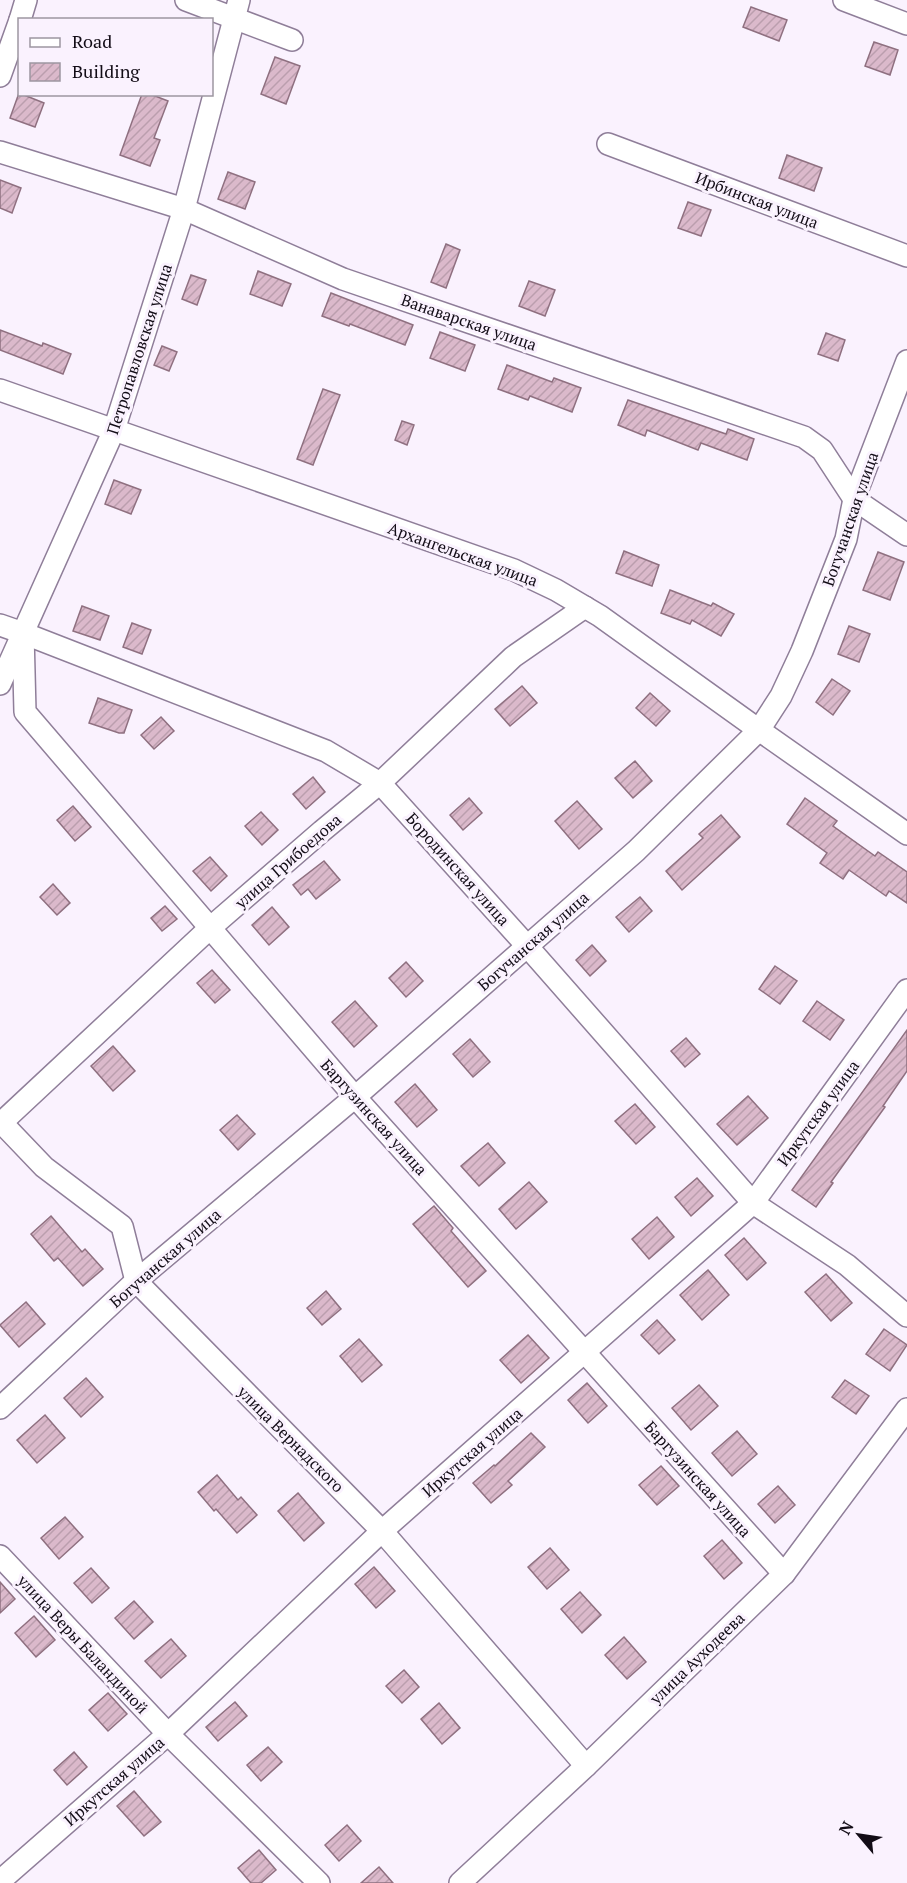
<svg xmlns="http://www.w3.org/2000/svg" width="907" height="1883" font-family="'PT Serif',serif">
  <defs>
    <pattern id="building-hatch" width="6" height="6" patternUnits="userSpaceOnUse" patternTransform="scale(1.5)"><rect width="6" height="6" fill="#dbb9cb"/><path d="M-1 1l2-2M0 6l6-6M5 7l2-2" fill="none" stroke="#bb9eae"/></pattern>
  </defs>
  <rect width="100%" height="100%" fill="#faf2fe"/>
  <g fill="url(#building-hatch)" stroke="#8f7080" stroke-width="1.5">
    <polygon points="751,7 787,20 779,41 743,27"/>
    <polygon points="874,42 898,50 890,75 865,66"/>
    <polygon points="275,57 300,66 286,104 261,94"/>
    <polygon points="19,93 44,103 35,127 10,118"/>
    <polygon points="142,94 150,94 168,101 154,138 160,140 150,166 120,155"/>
    <polygon points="787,155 822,168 814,191 779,178"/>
    <polygon points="228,172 255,182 245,209 218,199"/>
    <polygon points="0,180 21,188 12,213 0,208"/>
    <polygon points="688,202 711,210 701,236 678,228"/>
    <polygon points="446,244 460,250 446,288 431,282"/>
    <polygon points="258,271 291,284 282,306 250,294"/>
    <polygon points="191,275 206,280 197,305 182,299"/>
    <polygon points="529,281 555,290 545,316 519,306"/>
    <polygon points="331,293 413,325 405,345 350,324 349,326 322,316"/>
    <polygon points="0,330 42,346 43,343 71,354 63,374 0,350"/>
    <polygon points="440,332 475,345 465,371 430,358"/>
    <polygon points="826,333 845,340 838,361 818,354"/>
    <polygon points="162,346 177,352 169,371 154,365"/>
    <polygon points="507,365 552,382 554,378 581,388 572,412 530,396 528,400 498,389"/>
    <polygon points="323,389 340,395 313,465 297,459"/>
    <polygon points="628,400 726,434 728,429 754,439 747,460 701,443 698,450 647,430 645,436 618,425"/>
    <polygon points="402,421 414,425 407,445 395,440"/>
    <polygon points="114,480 141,490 131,514 105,504"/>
    <polygon points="624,551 659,565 652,586 616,573"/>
    <polygon points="878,552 904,562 890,600 863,590"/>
    <polygon points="670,590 711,606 713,603 734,614 721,636 692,620 690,624 661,613"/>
    <polygon points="82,606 109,616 100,640 73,631"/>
    <polygon points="132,623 151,630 142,654 123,647"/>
    <polygon points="849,626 870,634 859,662 838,654"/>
    <polygon points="832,679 850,691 833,715 816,702"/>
    <polygon points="522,686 537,703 510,726 495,709"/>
    <polygon points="650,693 670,711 656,726 636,708"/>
    <polygon points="98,698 132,710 124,733 119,733 89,723"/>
    <polygon points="161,717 174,731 154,749 141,735"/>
    <polygon points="635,761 652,781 633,798 615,778"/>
    <polygon points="313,777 325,792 306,809 293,794"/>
    <polygon points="469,798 482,813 463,830 450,815"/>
    <polygon points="805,798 837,821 833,826 875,856 878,852 907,872 907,903 889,891 886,896 849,870 843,879 820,863 827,853 787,824"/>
    <polygon points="577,801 602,829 579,849 555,821"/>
    <polygon points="73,806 91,827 75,841 57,820"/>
    <polygon points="261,812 278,830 262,845 245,826"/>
    <polygon points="721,815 740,837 682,890 666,871 703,838 699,834"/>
    <polygon points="210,857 227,876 211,891 193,871"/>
    <polygon points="324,861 340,880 316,899 308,889 301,895 293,885"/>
    <polygon points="53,884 70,903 57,915 40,897"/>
    <polygon points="640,897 652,911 629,932 616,917"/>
    <polygon points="165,906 177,919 162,931 151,918"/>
    <polygon points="272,907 289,927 269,945 252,925"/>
    <polygon points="592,945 606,961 590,976 576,960"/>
    <polygon points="406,962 423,981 406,997 389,978"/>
    <polygon points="775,966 797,981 780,1004 759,989"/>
    <polygon points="212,970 230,990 215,1003 197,983"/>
    <polygon points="355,1001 377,1026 354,1047 332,1022"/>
    <polygon points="817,1001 844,1020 830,1040 803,1021"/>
    <polygon points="907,1030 907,1071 883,1106 885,1107 831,1182 833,1183 816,1207 792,1190"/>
    <polygon points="686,1038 700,1054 685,1067 671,1051"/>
    <polygon points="470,1039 490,1062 473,1077 453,1054"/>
    <polygon points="113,1046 135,1071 113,1091 91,1066"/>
    <polygon points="415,1084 437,1110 417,1127 395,1102"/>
    <polygon points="748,1096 768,1118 737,1145 717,1124"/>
    <polygon points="635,1104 655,1127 636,1144 615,1121"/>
    <polygon points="237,1115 255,1134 238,1150 220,1130"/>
    <polygon points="488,1143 505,1163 479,1186 461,1166"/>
    <polygon points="697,1178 713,1196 691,1216 675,1197"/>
    <polygon points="529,1182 547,1202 516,1229 499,1209"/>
    <polygon points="434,1206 453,1228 451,1231 486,1271 468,1287 413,1224"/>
    <polygon points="51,1216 82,1252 85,1249 103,1269 83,1286 58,1258 54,1261 31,1234"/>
    <polygon points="657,1217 674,1237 649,1259 632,1239"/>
    <polygon points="744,1238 766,1263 747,1280 725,1255"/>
    <polygon points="708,1270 729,1295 702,1320 680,1295"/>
    <polygon points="826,1274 852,1303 831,1321 805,1292"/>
    <polygon points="326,1291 341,1309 322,1325 307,1308"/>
    <polygon points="26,1302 45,1324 19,1347 0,1325"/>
    <polygon points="657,1320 675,1340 659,1354 641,1335"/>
    <polygon points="884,1329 907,1345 890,1371 866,1354"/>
    <polygon points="528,1335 549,1358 521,1383 500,1360"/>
    <polygon points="359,1339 382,1365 362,1382 340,1356"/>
    <polygon points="86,1378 103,1397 81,1417 64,1398"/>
    <polygon points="845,1380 869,1396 856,1414 832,1397"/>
    <polygon points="587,1383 607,1406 588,1423 568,1400"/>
    <polygon points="699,1385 718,1406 691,1430 672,1408"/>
    <polygon points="45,1415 65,1438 37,1463 17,1440"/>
    <polygon points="737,1431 757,1454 732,1476 712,1453"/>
    <polygon points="531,1433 545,1447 508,1481 512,1485 491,1503 473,1483 494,1465 495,1466"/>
    <polygon points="661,1466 679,1486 657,1505 639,1485"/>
    <polygon points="217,1475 238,1500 241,1497 257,1515 237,1533 216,1509 214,1511 198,1492"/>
    <polygon points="778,1486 795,1505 775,1523 758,1504"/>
    <polygon points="298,1493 324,1523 304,1541 278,1511"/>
    <polygon points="65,1517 83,1537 59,1559 41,1538"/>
    <polygon points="722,1540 742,1563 724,1579 704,1556"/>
    <polygon points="550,1548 569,1570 547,1589 528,1567"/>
    <polygon points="374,1567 395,1591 376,1608 355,1584"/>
    <polygon points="91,1568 109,1588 92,1603 74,1583"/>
    <polygon points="0,1582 15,1599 0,1613"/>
    <polygon points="580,1592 601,1615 582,1633 561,1609"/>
    <polygon points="134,1601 153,1622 134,1639 115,1618"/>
    <polygon points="34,1616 55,1640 36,1657 15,1633"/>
    <polygon points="624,1637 646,1662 627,1679 605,1655"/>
    <polygon points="171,1639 186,1656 161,1678 145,1661"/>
    <polygon points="404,1670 419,1687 402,1703 386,1686"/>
    <polygon points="108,1693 127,1714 108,1731 89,1710"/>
    <polygon points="235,1702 247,1716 218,1741 206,1727"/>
    <polygon points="439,1703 460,1728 442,1744 421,1719"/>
    <polygon points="268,1747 282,1762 261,1781 247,1765"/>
    <polygon points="74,1752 87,1767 67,1785 54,1770"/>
    <polygon points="134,1791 161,1822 144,1836 117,1806"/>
    <polygon points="347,1825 361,1841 339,1861 325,1845"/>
    <polygon points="259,1850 276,1870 261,1883 251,1883 238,1868"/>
    <polygon points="379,1867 393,1883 361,1883"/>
  </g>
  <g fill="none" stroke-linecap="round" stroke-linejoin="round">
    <g stroke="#8f7e99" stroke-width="24">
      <g id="minor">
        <polyline points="186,0 292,40"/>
        <polyline points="844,0 907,24"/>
        <polyline points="20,20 26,0"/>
        <polyline points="0,76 20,20"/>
        <polyline points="608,144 907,256"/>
        <polyline points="0,152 184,209 343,279 804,437 822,450 854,499 907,535"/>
        <polyline points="0,390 514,570 556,590 600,616 759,730 907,834"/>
        <polyline points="0,625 23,633 326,751 380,783 527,946 753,1203 847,1265 907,1316"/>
        <polyline points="23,633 25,712 355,1097 784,1574"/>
        <polyline points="0,684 114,430 184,209 239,0"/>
        <polyline points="0,1121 44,1167 122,1226 136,1281 382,1531 586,1766"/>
        <polyline points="0,1124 210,928 322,831 380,783 513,657 585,607"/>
        <polyline points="0,1408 136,1281 355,1097 636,851 759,730 781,696 802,651 846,539 854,499 907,361"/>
        <polyline points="0,1556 168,1734 319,1883"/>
        <polyline points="0,1881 168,1734 382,1531 753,1203 907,990"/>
        <polyline points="460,1883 586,1766 784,1574 907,1409"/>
      </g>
    </g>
    <use href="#minor" stroke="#fff" stroke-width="21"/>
  </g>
  <g text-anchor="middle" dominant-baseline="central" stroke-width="6" stroke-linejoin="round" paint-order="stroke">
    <g font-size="16" fill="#120c16" stroke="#faf2fe">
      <text transform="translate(757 200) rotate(21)">Ирбинская улица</text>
      <text transform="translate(469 322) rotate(19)">Ванаварская улица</text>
      <text transform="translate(139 349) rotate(-72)">Петропавловская улица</text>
      <text transform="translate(850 519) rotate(-71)">Богучанская улица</text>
      <text transform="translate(463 554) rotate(20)">Архангельская улица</text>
      <text transform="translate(288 861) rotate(-41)">улица Грибоедова</text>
      <text transform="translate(458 869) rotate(48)">Бородинская улица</text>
      <text transform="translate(533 941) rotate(-41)">Богучанская улица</text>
      <text transform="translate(818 1113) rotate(-54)">Иркутская улица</text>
      <text transform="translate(374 1117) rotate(48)">Баргузинская улица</text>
      <text transform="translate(165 1258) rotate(-41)">Богучанская улица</text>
      <text transform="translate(291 1439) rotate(45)">улица Вернадского</text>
      <text transform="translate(472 1452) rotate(-41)">Иркутская улица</text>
      <text transform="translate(698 1479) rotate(48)">Баргузинская улица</text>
      <text transform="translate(83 1644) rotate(47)">улица Веры Баландиной</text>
      <text transform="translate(697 1658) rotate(-44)">улица Ауходеева</text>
      <text transform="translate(114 1781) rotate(-41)">Иркутская улица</text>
    </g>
  </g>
  <rect x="18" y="18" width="195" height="78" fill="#faf2fe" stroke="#9d96a1" stroke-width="1.5"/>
  <rect x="30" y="38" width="30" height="9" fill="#ffffff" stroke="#9d96a1" stroke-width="1.5"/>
  <text x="72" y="48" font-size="18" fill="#120c16">Road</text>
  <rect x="30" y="63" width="30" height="18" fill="url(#building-hatch)" stroke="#9d96a1" stroke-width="1.5"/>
  <text x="72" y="78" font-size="18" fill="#120c16">Building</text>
  <g transform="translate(859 1835) rotate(299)" stroke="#faf2fe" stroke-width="4.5" paint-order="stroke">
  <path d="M0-4.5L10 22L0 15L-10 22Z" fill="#120c16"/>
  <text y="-9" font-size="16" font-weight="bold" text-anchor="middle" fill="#120c16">N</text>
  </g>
</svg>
